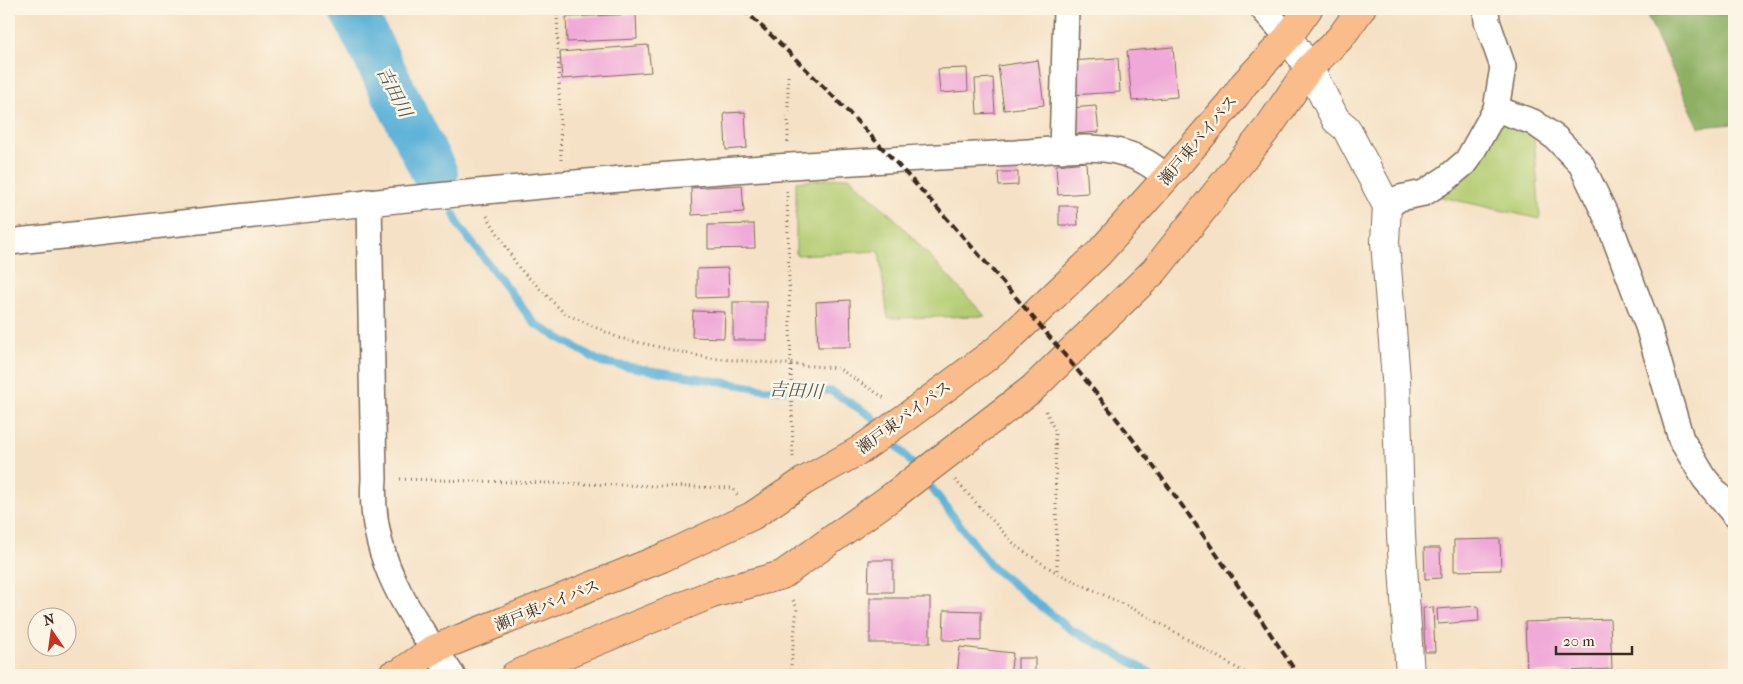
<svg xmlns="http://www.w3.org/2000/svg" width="1743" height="684" font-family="'IM FELL French Canon','Noto Serif JP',serif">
  <rect width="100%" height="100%" fill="#fcf5e5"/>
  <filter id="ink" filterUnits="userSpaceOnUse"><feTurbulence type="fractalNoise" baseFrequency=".02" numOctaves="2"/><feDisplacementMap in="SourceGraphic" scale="10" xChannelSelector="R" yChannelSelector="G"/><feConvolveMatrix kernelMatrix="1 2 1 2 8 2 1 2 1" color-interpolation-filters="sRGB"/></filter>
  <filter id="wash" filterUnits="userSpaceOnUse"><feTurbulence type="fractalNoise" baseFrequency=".0096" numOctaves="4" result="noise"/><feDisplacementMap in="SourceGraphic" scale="20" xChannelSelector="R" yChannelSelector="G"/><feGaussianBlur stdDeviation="1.12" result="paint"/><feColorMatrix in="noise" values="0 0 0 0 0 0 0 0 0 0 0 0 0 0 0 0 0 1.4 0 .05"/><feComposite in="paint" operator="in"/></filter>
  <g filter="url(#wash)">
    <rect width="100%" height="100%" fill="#f5e1c5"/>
    <g fill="#b3cc72" stroke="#777b48">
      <polygon points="1496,109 1533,122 1540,219 1424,193"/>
      <polygon points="849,177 896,220 985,316 888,318 879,251 796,255 796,182"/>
    </g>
    <polygon fill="#8eb064" stroke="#646d41" points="1734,14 1734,124 1699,127 1647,15"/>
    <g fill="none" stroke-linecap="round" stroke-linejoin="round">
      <polyline stroke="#5db3d9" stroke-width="8" points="454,214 459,226 535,324 601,362 764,389 831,391 871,416 917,469 992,567 1070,629 1155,675"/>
      <polyline stroke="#5db3d9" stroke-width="46" points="352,9 435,174"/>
    </g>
    <g id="blocks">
      <g fill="#f0a8d8">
        <polygon points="636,14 637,39 567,42 566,17"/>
        <polygon points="648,45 651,72 562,79 560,52"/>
        <polygon points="1173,47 1177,97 1132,101 1127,51"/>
        <polygon points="1118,58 1120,92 1070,95 1069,61"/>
        <polygon points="1038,60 1044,105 1004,110 998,66"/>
        <polygon points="967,68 968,91 940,93 938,69"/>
        <polygon points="993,78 995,113 977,114 975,79"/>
        <polygon points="1096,106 1099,132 1073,134 1071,108"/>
        <polygon points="745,112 747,148 726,150 724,113"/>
        <polygon points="1086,162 1088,193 1058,195 1056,165"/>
        <polygon points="998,172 1018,172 1018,185 999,186"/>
        <polygon points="742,185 744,212 692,215 691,188"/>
        <polygon points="1059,206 1077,206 1078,225 1059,225"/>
        <polygon points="754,224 755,248 708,249 708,225"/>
        <polygon points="728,268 729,297 697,298 697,269"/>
        <polygon points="850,300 851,347 818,347 816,302"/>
        <rect x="733" y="302" width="34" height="38"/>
        <polygon points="693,311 725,312 724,338 692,337"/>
        <polygon points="1500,539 1501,570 1454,571 1454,540"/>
        <polygon points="1424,548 1440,548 1441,578 1425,579"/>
        <polygon points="869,560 893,560 893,592 868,592"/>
        <rect x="870" y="598" width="60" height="45"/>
        <polygon points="1478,606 1479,621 1438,624 1437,609"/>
        <polygon points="1433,607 1435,652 1425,652 1423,608"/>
        <polygon points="944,610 981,611 981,641 943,640"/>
        <polygon points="1610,619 1612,669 1527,673 1525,622"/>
        <polygon points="960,647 1013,653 1010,675 957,674"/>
        <rect x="1018" y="658" width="17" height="17"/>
      </g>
    </g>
  </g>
  <g filter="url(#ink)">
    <use href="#blocks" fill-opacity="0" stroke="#7c6a58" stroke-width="1"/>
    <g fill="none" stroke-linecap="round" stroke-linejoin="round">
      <g stroke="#7c6a58" stroke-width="28">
        <g id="minor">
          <polyline points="1263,9 1288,37"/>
          <polyline points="1496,109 1533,122 1556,138 1581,164 1608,220 1648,326 1681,439 1705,479 1734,514"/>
          <polyline points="1062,150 1066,9"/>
          <path d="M369,202L374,479C368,557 409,614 452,675"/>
          <polyline points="1387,206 1400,198 1424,193 1447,178 1467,161 1496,109 1503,67 1487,21 1486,9"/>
          <path d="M9,242C280,212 550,181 822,164C887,160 951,156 1016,153C1044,151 1076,146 1104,149C1128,152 1150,161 1166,178"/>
        </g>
      </g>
      <g stroke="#7c6a58" stroke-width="30">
        <polyline id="tertiary" points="1288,37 1309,68 1336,120 1346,128 1387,206 1385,242 1396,379 1401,535 1410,675"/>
      </g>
      <g stroke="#7c6a58" stroke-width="30">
        <g id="trunk">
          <polyline points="392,675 398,674 434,649 662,558 752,516 804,481 860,450 909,415 999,348 1099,253 1166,178 1231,102 1244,84 1288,37 1308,9"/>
          <polyline points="515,675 712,594 782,575 893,496 1032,389 1155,270 1270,125 1309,68 1340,38 1361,9"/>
        </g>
      </g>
      <g stroke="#7c6a58" stroke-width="3" stroke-dasharray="1 4" stroke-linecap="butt">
        <polyline points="557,9 561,160"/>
        <polyline points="787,13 787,9"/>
        <polyline points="788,142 788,73"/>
        <polyline points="787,191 793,457"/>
        <polyline points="487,216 519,268 564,313 619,338 708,358 838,368 886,399"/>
        <polyline points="1046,411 1055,431 1057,573"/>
        <polyline points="400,479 733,488 737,495"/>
        <polyline points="955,480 1017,547 1057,573 1142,613 1249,675"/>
        <polyline points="790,675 797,608 792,598"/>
      </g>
      <use href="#minor" stroke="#fff" stroke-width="25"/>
      <use href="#tertiary" stroke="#fff" stroke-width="28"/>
      <use href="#trunk" stroke="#fabc8b" stroke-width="28"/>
      <path stroke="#3b2a1e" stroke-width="4" stroke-dasharray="8 4" stroke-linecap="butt" d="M743,9C830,89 909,175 987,264C1045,331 1103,399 1156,470C1206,537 1252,606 1298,675"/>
    </g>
  </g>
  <g text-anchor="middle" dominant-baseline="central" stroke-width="5" stroke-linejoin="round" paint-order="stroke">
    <g font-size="16" fill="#3b2a1e" stroke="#fcf5e5">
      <text transform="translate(1198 140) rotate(-50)">瀬戸東バイパス</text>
      <text transform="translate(904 417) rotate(-36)">瀬戸東バイパス</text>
      <text transform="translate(547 605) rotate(-22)">瀬戸東バイパス</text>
    </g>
    <g font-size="18" font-style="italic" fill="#475a5f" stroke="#fcf5e5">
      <text transform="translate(394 92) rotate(63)">吉田川</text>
      <text transform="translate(796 391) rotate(3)">吉田川</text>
    </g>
  </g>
  <rect width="1743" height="684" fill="none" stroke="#fcf5e5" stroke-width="30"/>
  <g transform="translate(52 632) rotate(347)"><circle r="24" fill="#fcf5e5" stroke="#afa495"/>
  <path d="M0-4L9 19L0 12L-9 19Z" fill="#c8321e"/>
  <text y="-8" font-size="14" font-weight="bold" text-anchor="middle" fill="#3b2a1e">N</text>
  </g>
  <path d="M1556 646v8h76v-8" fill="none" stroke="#3b2a1e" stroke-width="2.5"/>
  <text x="1563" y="646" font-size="15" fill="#3b2a1e" stroke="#fcf5e5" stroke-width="4" paint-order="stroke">20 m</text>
</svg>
